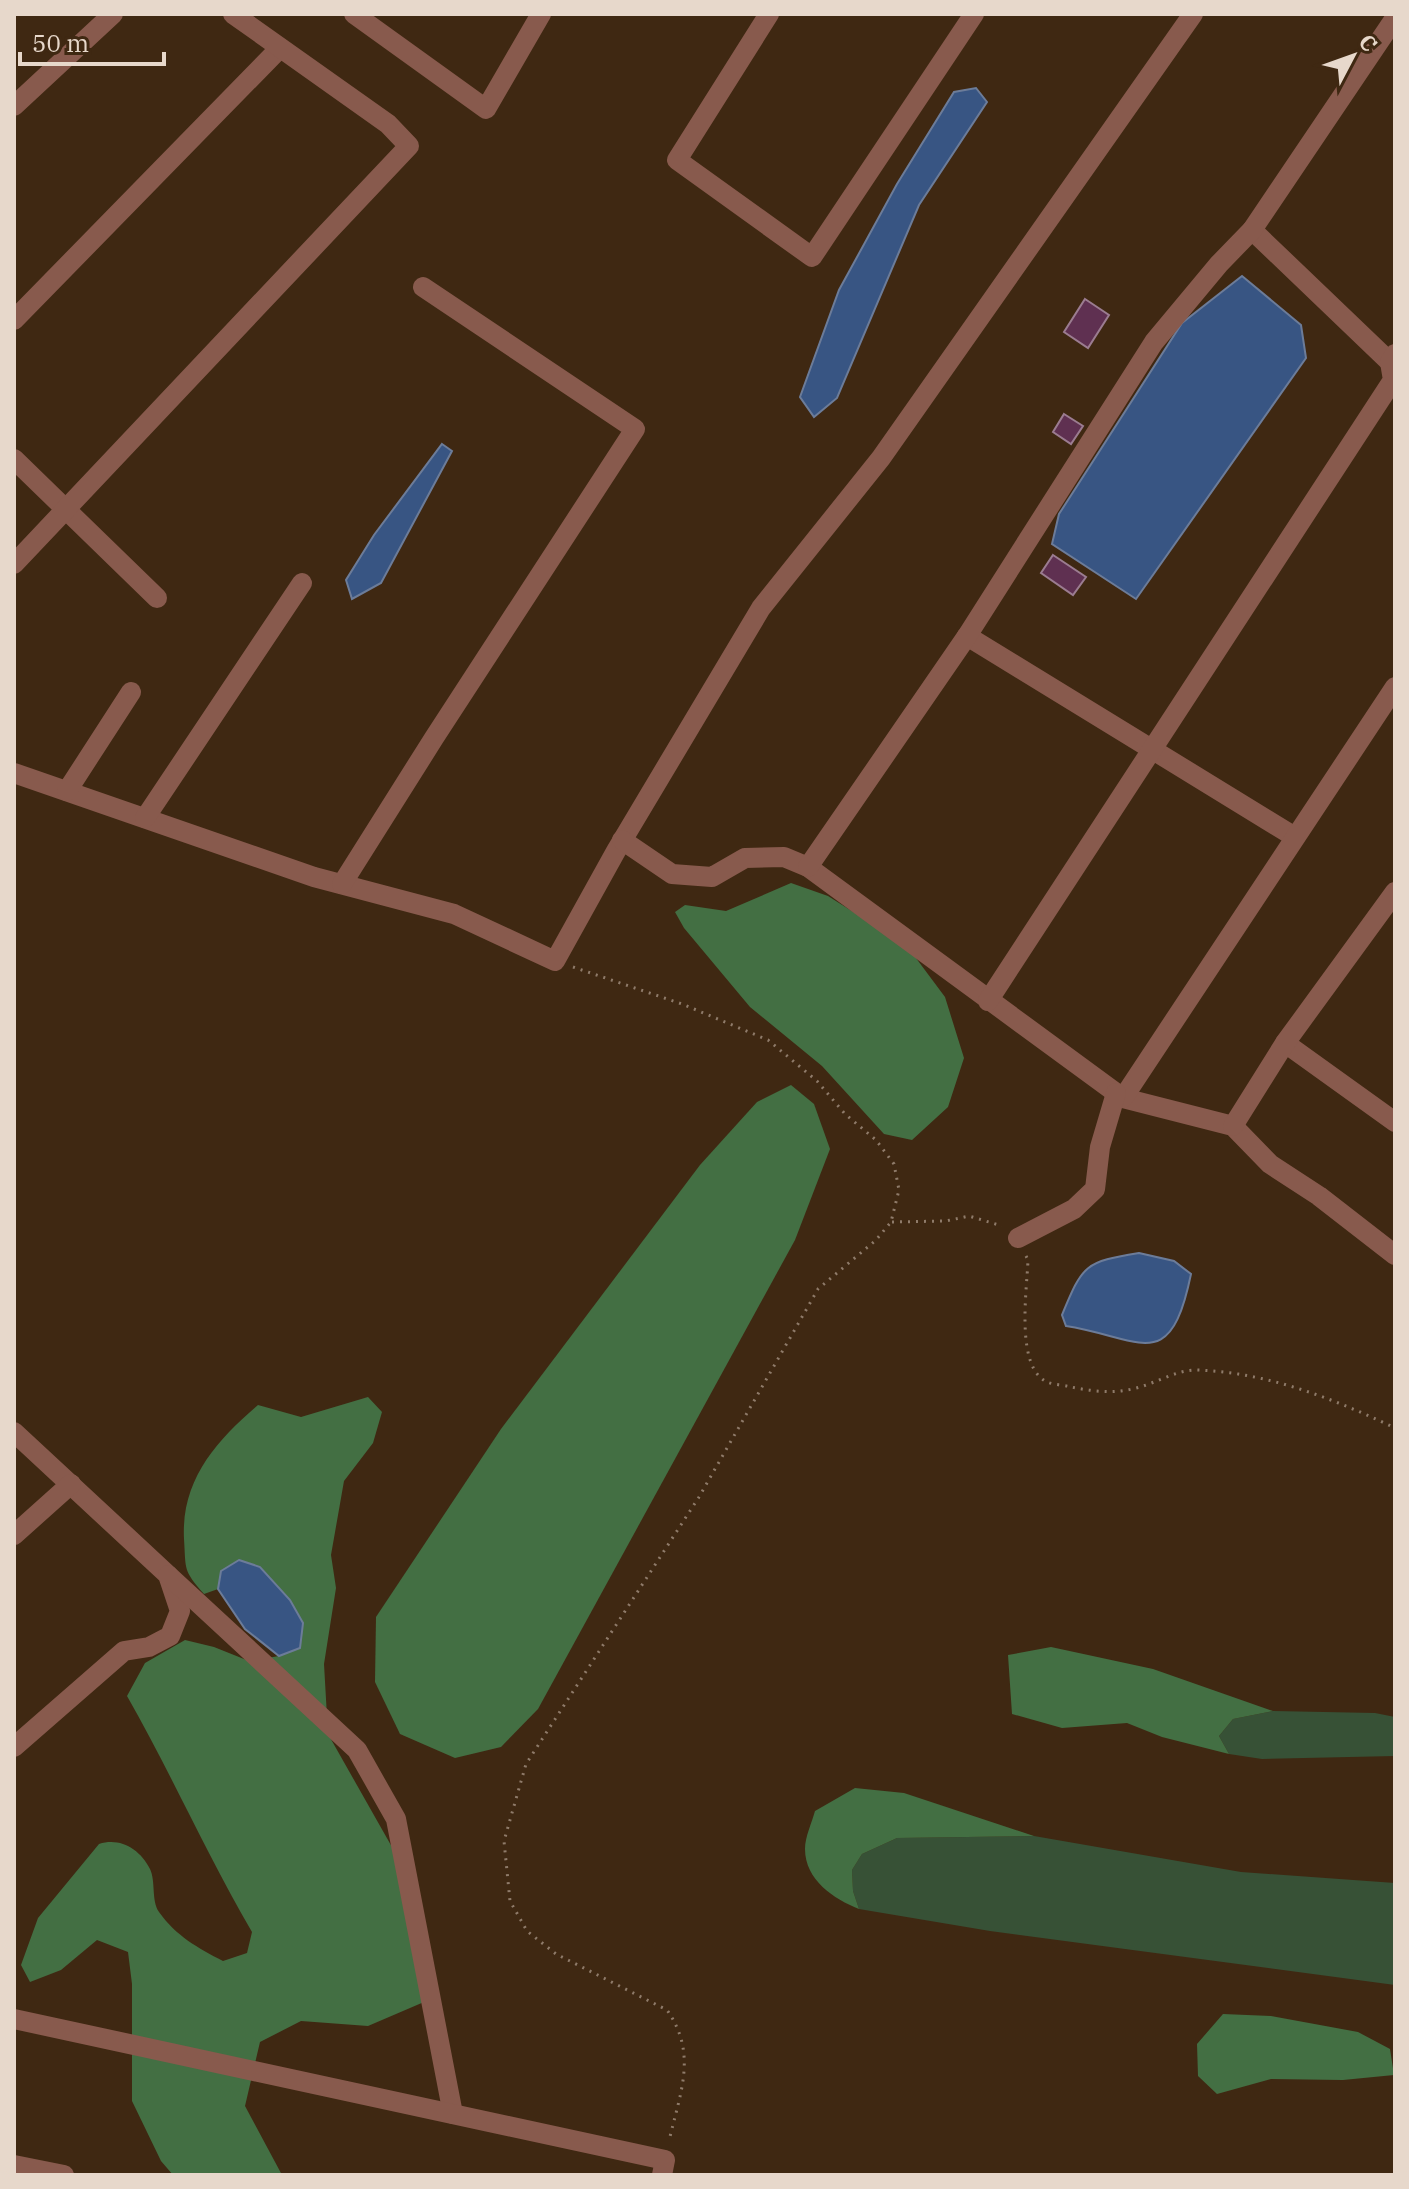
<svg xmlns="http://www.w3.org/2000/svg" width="1409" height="2189" font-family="'IBM Plex Serif',serif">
  <rect width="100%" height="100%" fill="#3f2812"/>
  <g fill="#375136">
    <polygon points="1273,1711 1375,1713 1395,1717 1395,1756 1262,1759 1229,1754 1219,1736 1233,1719"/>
    <polygon points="1034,1836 1241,1872 1395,1883 1395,1985 990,1931 859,1909 853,1891 852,1870 862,1854 897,1838"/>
  </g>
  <g fill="#436f43">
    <polygon points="791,883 828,896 907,946 945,997 964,1058 948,1107 912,1140 884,1134 822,1066 750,1007 684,928 675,912 685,905 726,911"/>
    <polygon points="791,1085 814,1104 830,1149 795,1240 538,1709 501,1747 455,1758 400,1734 375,1682 376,1617 501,1429 700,1165 757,1102"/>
    <path d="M368,1397L382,1412L373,1443L344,1481L331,1555L336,1588L324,1664L328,1734L405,1870L431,1999L368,2026L301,2021L260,2042L245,2106L282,2175H173L161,2161L132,2101V1984L128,1952L97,1940L61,1970L30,1982L21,1965L38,1918L99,1844C120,1837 140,1849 150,1869C156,1882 151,1900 159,1912C176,1936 198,1948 223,1961L247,1953L252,1932C207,1855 171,1773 127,1696L145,1663L185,1640L214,1647L249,1661L279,1656L221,1571L218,1589L204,1594C183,1570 186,1570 184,1539C181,1480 216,1441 258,1405L301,1417Z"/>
    <polygon points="1051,1647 1153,1669 1273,1711 1233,1719 1219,1736 1229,1754 1162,1737 1127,1723 1062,1728 1012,1714 1008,1655"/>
    <path d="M855,1788L904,1793L1034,1836L897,1838L862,1854L852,1870L853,1891L859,1909C834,1899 805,1880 805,1849C805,1837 812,1822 815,1811Z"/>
    <polygon points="1223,2014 1271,2016 1358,2032 1390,2049 1394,2075 1343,2080 1271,2079 1217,2094 1198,2076 1197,2044"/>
  </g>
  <g fill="#385583" stroke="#6c7c99" stroke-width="2">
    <polygon points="976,88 987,102 919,205 837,398 814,417 800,397 839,290 897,184 954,92"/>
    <polygon points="1242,276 1301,325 1306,358 1136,599 1052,544 1059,514 1182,323"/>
    <polygon points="442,444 452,451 381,583 352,599 346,580 374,535"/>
    <path d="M1139,1253L1174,1261L1191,1274C1170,1376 1142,1338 1066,1326L1062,1315C1083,1264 1085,1262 1139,1253Z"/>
    <polygon points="239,1560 260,1567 290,1600 303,1623 300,1648 279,1656 245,1629 218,1589 221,1571"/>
  </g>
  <g fill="#5f3051" stroke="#9b7c90" stroke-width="2">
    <polygon points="1085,299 1109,315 1088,348 1064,332"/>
    <polygon points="1064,414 1083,426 1071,444 1053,432"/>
    <polygon points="1053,555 1086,577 1073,595 1041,573"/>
  </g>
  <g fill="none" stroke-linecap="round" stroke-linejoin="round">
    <g stroke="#8f7b6a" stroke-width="3" stroke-dasharray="2 6" stroke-linecap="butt">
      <path d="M573,967L682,1004L768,1040L817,1081L845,1114L876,1140L894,1164L899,1190L891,1222L876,1240L818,1289L699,1497L526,1764L504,1841L510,1901L527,1931L556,1954L667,2010C698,2054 680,2093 669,2141"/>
      <polyline points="892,1222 946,1221 969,1216 1002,1226"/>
      <path d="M1026,1256L1028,1260C1027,1290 1015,1367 1047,1382C1054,1385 1064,1385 1071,1387C1091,1391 1112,1394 1132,1389C1153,1385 1175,1370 1196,1370C1266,1372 1332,1398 1395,1428"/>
    </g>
    <g stroke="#885a4d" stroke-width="20">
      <polyline points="354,14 486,109 541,14"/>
      <polyline points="769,14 677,160 812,257 974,14"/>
      <polyline points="14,106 113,14"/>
      <polyline points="1252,230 1395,367"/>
      <polyline points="14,320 280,48"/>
      <polyline points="14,459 157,598"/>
      <polyline points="14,564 409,146 388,124 233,14"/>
      <polyline points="967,636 1295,837"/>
      <polyline points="14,773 314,877 454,914 555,961 616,851 761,608 881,458 1193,14"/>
      <polyline points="67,791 131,692"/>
      <polyline points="145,818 302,583"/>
      <polyline points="622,840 672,874 712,877 745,858 784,857 808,867 1123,1098 1233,1126 1270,1164 1319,1196 1395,1255"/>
      <polyline points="808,867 967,636 1154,342 1219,264 1252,230 1395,18"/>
      <polyline points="342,884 434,738 635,429 423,287"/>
      <polyline points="988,1001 1393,380 1390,362 1395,354"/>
      <polyline points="1285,1043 1395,1122"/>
      <polyline points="1123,1098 1395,687"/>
      <polyline points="1233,1126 1285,1043 1395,892"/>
      <polyline points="1018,1238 1074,1209 1095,1189 1100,1147 1116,1093"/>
      <polyline points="14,1432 168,1575 180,1611 170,1636 149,1647 124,1651 14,1747"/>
      <polyline points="14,1535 71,1484"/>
      <polyline points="168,1575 357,1750 396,1819 453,2114"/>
      <polyline points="14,2019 665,2160 662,2175"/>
      <polyline points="14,2165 64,2175"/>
    </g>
  </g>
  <rect width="1409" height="2189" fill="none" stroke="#e7d8cb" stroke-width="32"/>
  <g transform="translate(1353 56) rotate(49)" stroke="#3f2812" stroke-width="6" paint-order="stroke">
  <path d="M0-6L14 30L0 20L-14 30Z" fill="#e7d8cb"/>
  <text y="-12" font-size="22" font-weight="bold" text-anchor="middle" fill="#e7d8cb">С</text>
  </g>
  <path d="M20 52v12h144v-12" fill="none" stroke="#e7d8cb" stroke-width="4"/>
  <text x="32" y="52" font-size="24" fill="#e7d8cb" stroke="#3f2812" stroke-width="6" paint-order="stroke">50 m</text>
</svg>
